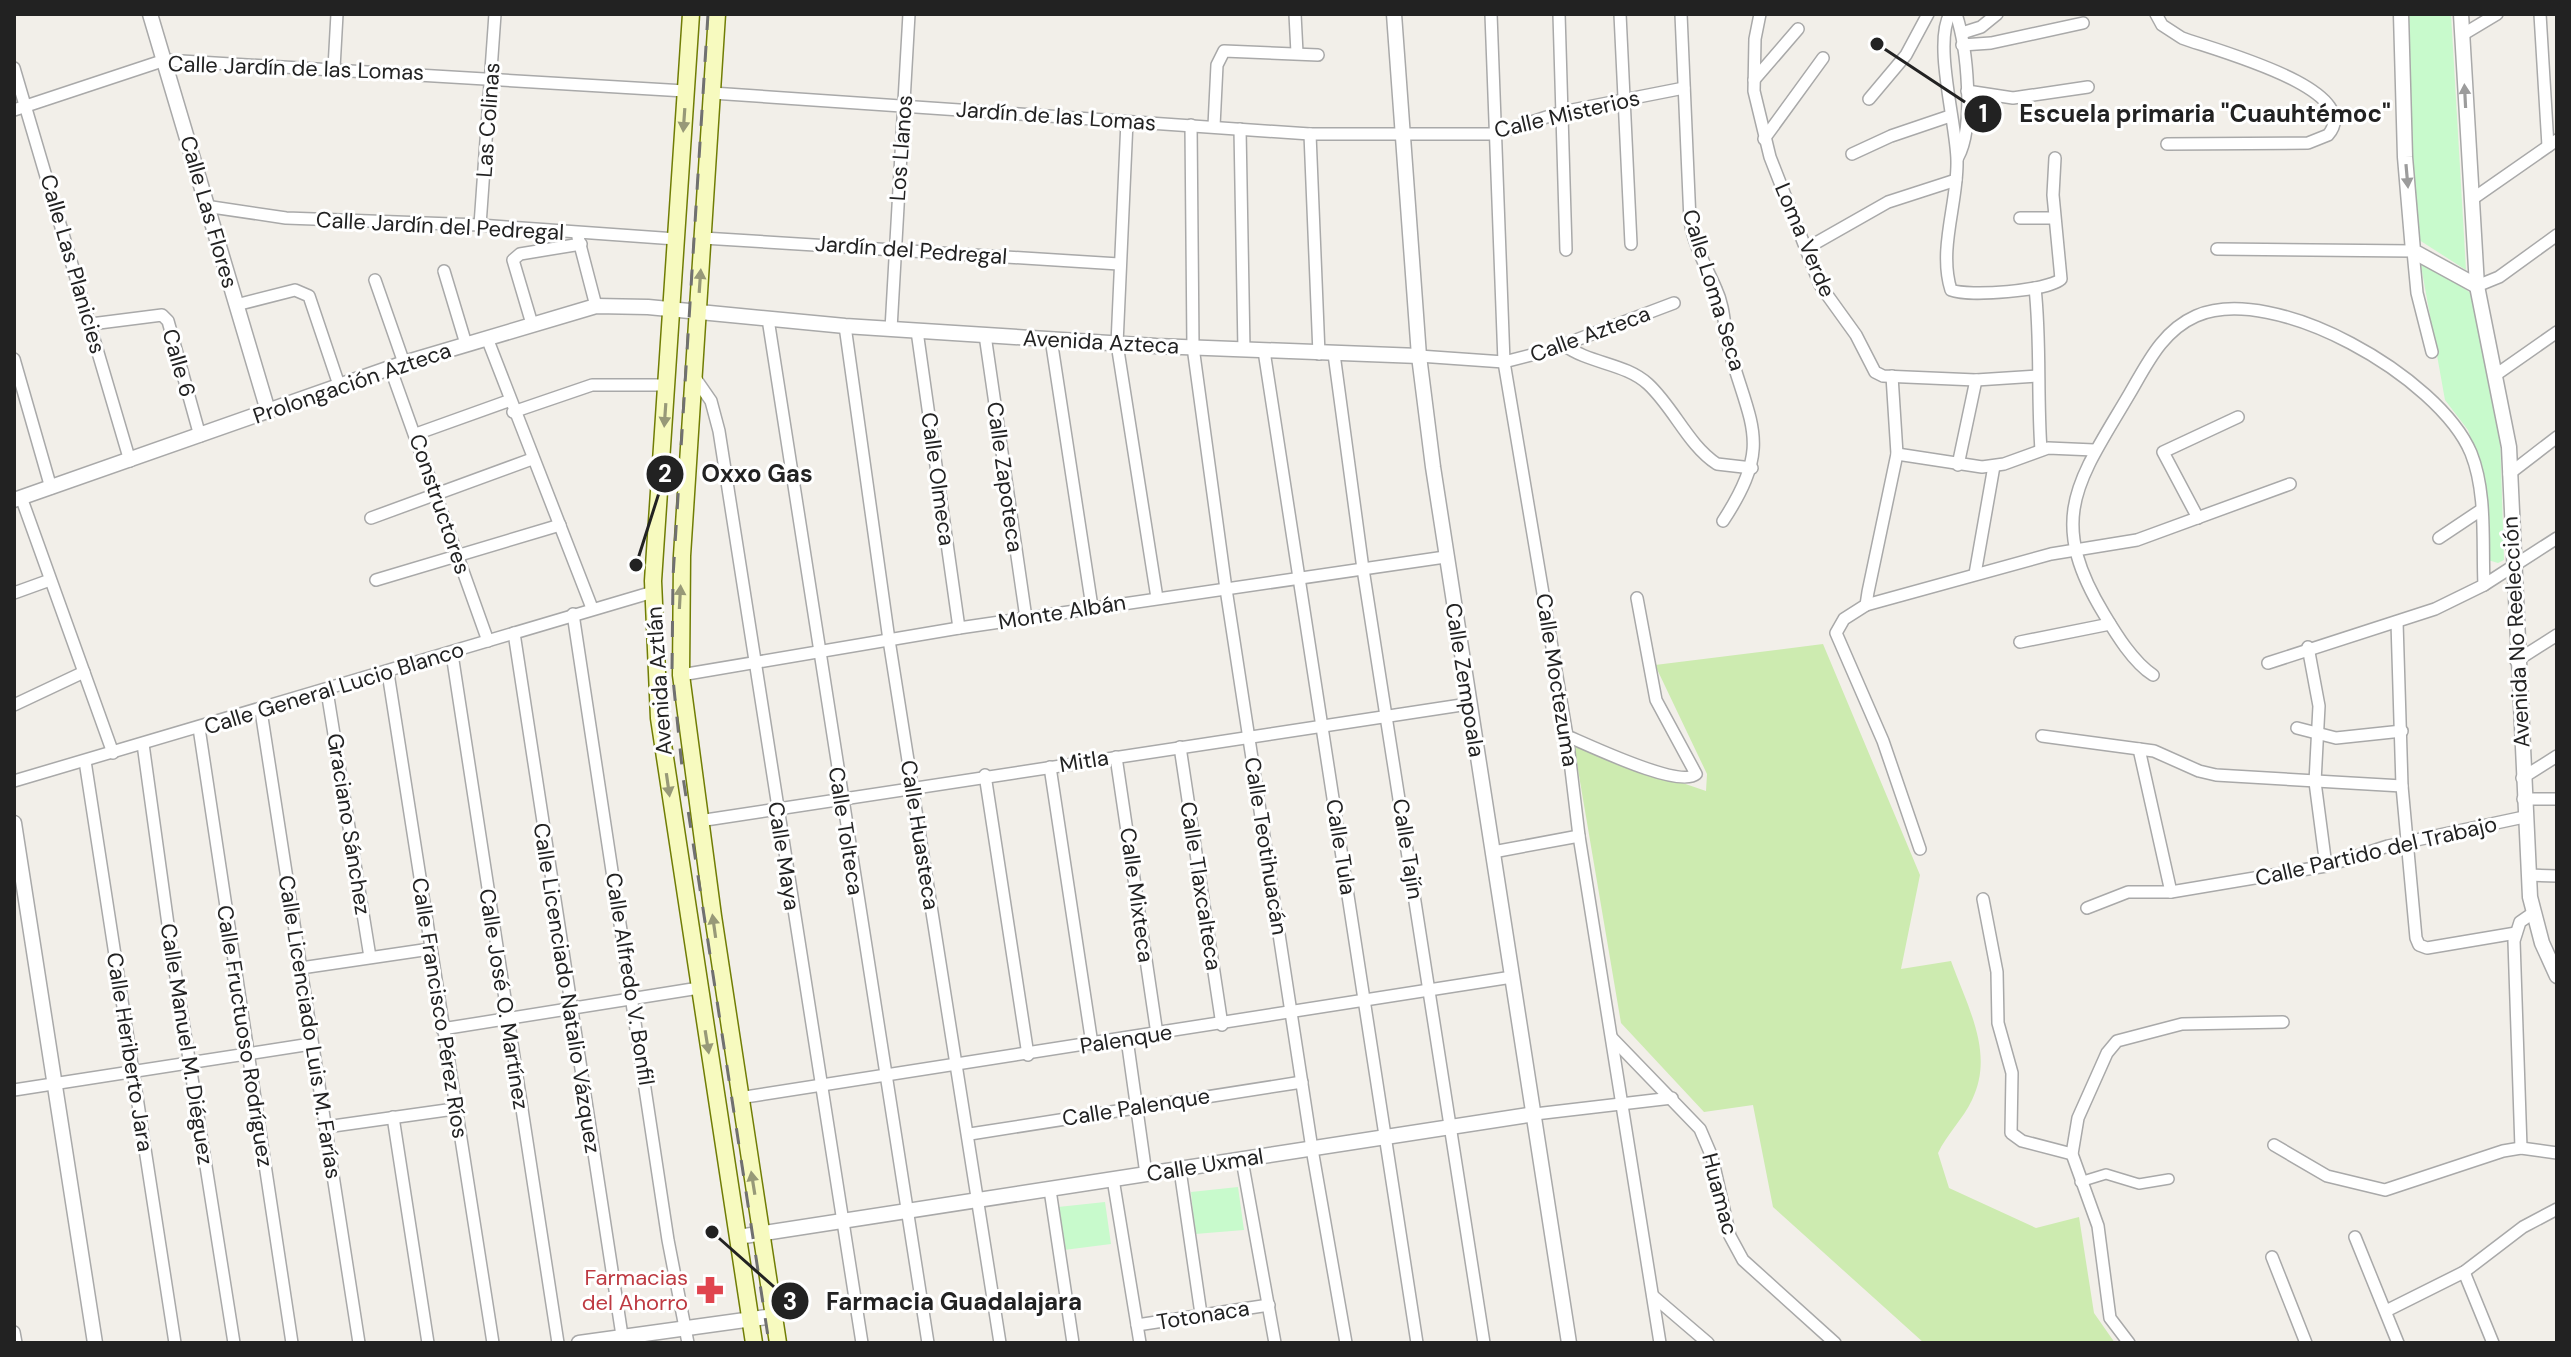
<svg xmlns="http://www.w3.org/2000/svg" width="2571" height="1357" font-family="'DM Sans',sans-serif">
  <rect width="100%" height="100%" fill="#f2efe9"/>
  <path fill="#cdebb0" d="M1823,644L1920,875L1901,969L1951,961C1967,1006 1995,1053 1972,1100C1963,1119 1947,1134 1938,1153L1949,1188L2036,1228L2079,1217L2094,1313L2115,1343H1924L1773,1207L1753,1105L1704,1112L1621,1023L1574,746L1706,791L1707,774L1655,665Z"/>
  <g fill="#c8facc">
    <polygon points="2404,14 2451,14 2466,270 2416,238"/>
    <polygon points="2420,260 2471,293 2500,434 2504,560 2498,563 2488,560 2481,469 2468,430 2445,400"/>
    <polygon points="1238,1187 1244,1230 1195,1234 1191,1192"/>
    <polygon points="1105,1202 1111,1244 1064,1250 1058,1207"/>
  </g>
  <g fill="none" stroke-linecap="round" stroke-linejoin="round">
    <g stroke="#a9a9a9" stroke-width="12">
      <polyline id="pedestrian" points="2080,1182 2106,1174 2139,1184 2169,1179"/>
    </g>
    <g stroke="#a9a9a9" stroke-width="14">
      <g id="minor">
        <polyline points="1295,14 1297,53"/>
        <polyline points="1491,14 1504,362 1567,736 1579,836 1660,1343"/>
        <polyline points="1559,14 1566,250"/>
        <polyline points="1620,14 1631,244"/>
        <path d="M1681,14L1690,221C1694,246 1706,266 1716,289C1725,308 1724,329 1729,349C1751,427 1773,445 1723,521"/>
        <polyline points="1760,14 1755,39 1754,91 1770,157 1820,285 1856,335 1875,372 1883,376 1976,380 2037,376"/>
        <path d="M1950,14C1933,44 1957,126 1957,161C1958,202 1938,249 1951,290C1968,297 2048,291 2061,279L2053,195L2055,158"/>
        <path d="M1956,14C1967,47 1975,126 1958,157"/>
        <path d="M2156,14L2162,25L2182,38C2211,49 2367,89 2328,135L2308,143L2167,144"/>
        <polyline points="2540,14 2548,146"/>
        <polyline points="1962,33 1981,27 1997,14"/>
        <polyline points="2462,35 2497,14"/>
        <polyline points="1962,45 1991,43 2083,23"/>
        <polyline points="14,68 130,461"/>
        <polyline points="334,68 337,14"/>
        <polyline points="1754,80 1798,29"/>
        <polyline points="1967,91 2013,98 2088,87"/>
        <polyline points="712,93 1310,134 1494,134 1562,112 1684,88"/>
        <polyline points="1869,99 1906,55 1928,14"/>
        <polyline points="14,110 165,60 685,91"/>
        <polyline points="1127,121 1117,344 1157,598"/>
        <polyline points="1191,125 1193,347 1226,589 1312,1149 1346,1343"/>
        <polyline points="1214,126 1217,65 1224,51 1318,55"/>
        <polyline points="1240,129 1244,350"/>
        <polyline points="1310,134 1319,354"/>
        <polyline points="1764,139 1823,58"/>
        <polyline points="1852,154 1891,136 1950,116"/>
        <polyline points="2471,200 2557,140"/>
        <polyline points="205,206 286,218 480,225 676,239"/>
        <polyline points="2020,218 2054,218"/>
        <polyline points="480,225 495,14"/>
        <polyline points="578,237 596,306"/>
        <polyline points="703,238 1119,264"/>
        <polyline points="1807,248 1888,202 1956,180"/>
        <polyline points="2217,249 2413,251 2417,293 2432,352"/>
        <polyline points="444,271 466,344"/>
        <polyline points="375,280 404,363"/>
        <polyline points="2477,286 2499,277 2557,235"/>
        <path d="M2035,288C2041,342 2037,395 2041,450"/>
        <polyline points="236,305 295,290 309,296 339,385"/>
        <polyline points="768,319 928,1343"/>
        <polyline points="91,324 162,315 168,321 200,436"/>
        <polyline points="532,324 513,260 520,254 581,244"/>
        <polyline points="845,326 889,640 1000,1343"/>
        <polyline points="891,329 909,14"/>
        <polyline points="917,331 959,628"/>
        <polyline points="985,335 1026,618"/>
        <polyline points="487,338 592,608"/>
        <polyline points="1051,339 1092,607"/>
        <path d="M1564,345C1590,364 1625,363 1648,384C1674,408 1688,445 1717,464L1752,468"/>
        <polyline points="1264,351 1417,1343"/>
        <polyline points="1334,354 1363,569 1484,1343"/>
        <polyline points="1419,356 1504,362 1547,351 1674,303"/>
        <polyline points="14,359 51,488"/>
        <polyline points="390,367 488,641"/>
        <polyline points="2497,374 2557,332"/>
        <polyline points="693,375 711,401 719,431 862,1343"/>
        <polyline points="1892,376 1897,454 1868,592 1866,605 1844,619 1836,633 1883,741 1920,849"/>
        <polyline points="513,412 592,385 668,385"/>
        <polyline points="416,434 508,401"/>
        <polyline points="1897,454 1982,467 2004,464 2048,448 2094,450"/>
        <polyline points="1958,465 1976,380"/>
        <polyline points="2509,474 2557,437"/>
        <polyline points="21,497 113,753"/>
        <polyline points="371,518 532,459"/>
        <polyline points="2198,518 2163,452 2238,417"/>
        <polyline points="2439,538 2481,510"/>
        <polyline points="1975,574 1994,466"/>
        <polyline points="376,580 560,525"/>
        <polyline points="14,593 50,580"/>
        <polyline points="1866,605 2051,554 2137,540 2290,484"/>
        <polyline points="573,614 668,1240 688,1343"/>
        <polyline points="2397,622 2402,786 2416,938 2419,945 2427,948 2516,933"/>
        <polyline points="514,633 623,1342"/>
        <polyline points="2020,642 2110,624"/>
        <polyline points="2308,647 2319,706 2315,782 2326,866"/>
        <polyline points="452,654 558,1343"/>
        <polyline points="2516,661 2557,635"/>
        <polyline points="2268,663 2435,609 2484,585"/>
        <polyline points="388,673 493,1343"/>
        <polyline points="681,675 959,628 1445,557"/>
        <path d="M2153,675C2133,662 2116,634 2104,614C2045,517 2079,480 2130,393C2147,364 2162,331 2196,316C2274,282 2439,377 2471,453C2487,493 2482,542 2484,585L2557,538"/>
        <polyline points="327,691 370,957"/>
        <polyline points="14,705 84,672"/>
        <polyline points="261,711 359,1343"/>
        <polyline points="199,728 292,1343"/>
        <polyline points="2297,728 2336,738 2402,731"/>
        <path d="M1567,736C1589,745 1679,789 1696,774L1656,700L1637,598"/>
        <polyline points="2042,736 2154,751 2199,771 2216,775 2402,786"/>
        <polyline points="143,744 170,939 234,1343"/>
        <polyline points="1180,747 1222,1025"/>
        <polyline points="2139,749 2171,892"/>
        <polyline points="1116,757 1157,1034"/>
        <polyline points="85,761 175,1343"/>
        <polyline points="1050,767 1092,1044"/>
        <polyline points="985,775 1028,1055"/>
        <polyline points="2522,778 2557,756"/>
        <polyline points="14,781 653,592"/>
        <polyline points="2523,799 2557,799"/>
        <polyline points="699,821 1468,704"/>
        <polyline points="1493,852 1579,836"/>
        <polyline points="2528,875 2557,876"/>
        <polyline points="1983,899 1997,972 1998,1023 2012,1073 2011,1133 2022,1141 2072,1154"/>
        <polyline points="2087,908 2128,892 2171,892 2326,866 2388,846 2524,817"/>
        <polyline points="301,968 430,949"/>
        <polyline points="442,1029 699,988"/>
        <polyline points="1612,1038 1700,1129 1712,1157 1730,1236 1743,1260 1835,1343"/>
        <polyline points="1127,1039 1146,1174"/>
        <polyline points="14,1090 311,1044"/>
        <polyline points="739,1098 1512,977"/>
        <polyline points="1535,1114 1672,1098"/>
        <polyline points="393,1117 428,1343"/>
        <polyline points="326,1127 454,1109"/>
        <polyline points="970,1134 1302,1082"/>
        <polyline points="2274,1145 2327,1176 2385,1190 2503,1151 2521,1148 2557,1153"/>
        <polyline points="2521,1148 2514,941 2520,922 2533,913"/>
        <polyline points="1242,1160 1275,1343"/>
        <polyline points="1180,1170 1201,1314"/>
        <polyline points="1113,1179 1140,1343"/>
        <polyline points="1050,1190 1073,1343"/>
        <polyline points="2355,1237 2398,1343"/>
        <polyline points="2272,1257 2306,1343"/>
        <polyline points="2464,1272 2493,1343"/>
        <polyline points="1653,1296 1708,1343"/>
        <polyline points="2386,1311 2464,1272 2523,1227 2557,1209"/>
        <polyline points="1137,1325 1269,1305"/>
        <polyline points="14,1332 16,1343"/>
        <polyline points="2129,1343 2110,1318 2098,1226 2072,1154 2078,1118 2107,1053 2117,1041 2182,1024 2283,1022"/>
      </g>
    </g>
    <g stroke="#a9a9a9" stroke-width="17">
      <g id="tertiary">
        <polyline points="150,14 268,411"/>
        <polyline points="1394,14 1419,356 1433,467 1569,1343"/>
        <polyline points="2401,14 2405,157 2413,251 2477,286"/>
        <polyline points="2461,14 2477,286 2509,447 2530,897 2542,943 2557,976"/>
        <polyline points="14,500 404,363 596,306 648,307 845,326 1156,346 1419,356"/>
        <polyline points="14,823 95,1343"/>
        <polyline points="738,1237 1535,1114"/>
        <polyline points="579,1343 774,1316"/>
      </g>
    </g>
    <g stroke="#707d05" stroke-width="19">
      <g id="secondary">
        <polyline points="691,14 653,581 659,718 754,1343"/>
        <polyline points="717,14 682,556 681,675 713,916 778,1343"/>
      </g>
    </g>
    <use href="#pedestrian" stroke="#fff" stroke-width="9"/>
    <use href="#minor" stroke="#fff" stroke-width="11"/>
    <use href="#tertiary" stroke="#fff" stroke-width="14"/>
    <use href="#secondary" stroke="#f7fabf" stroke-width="16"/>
    <polyline stroke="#707070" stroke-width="3" stroke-dasharray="16 16" stroke-linecap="butt" points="708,14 673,577 672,669 683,777 769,1343"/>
  </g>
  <defs><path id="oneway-solid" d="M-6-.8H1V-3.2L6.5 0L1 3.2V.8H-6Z" transform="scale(2)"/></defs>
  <g fill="#9c9c9c">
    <use href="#oneway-solid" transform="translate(2465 96) rotate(-93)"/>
    <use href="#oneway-solid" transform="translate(2407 176) rotate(85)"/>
  </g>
  <g fill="#979978">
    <use href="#oneway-solid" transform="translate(684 120) rotate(94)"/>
    <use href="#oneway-solid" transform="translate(700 281) rotate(-86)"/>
    <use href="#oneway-solid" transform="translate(665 415) rotate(94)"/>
    <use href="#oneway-solid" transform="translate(680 597) rotate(-87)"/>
    <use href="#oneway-solid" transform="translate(668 785) rotate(82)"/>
    <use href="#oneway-solid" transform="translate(714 926) rotate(-98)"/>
    <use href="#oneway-solid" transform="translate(707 1042) rotate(81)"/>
    <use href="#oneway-solid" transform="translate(753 1183) rotate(-99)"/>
  </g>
  <defs>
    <g id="pharmacy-bare" transform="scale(2.16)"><path d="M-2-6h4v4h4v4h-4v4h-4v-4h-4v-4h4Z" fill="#e0444e" stroke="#fff" stroke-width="2.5" paint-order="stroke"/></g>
  </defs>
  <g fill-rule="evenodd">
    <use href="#pharmacy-bare" x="710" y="1290"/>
  </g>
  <g text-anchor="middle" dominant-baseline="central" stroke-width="6" stroke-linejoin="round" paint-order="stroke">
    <g font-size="22" fill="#222" stroke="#fff">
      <text transform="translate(296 68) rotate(2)">Calle Jardín de las Lomas</text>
      <text transform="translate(1567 114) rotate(-13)">Calle Misterios</text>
      <text transform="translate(1056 116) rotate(4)">Jardín de las Lomas</text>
      <text transform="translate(488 120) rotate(-86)">Las Colinas</text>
      <text transform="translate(901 148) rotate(-86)">Los Llanos</text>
      <text transform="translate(209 212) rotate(74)">Calle Las Flores</text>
      <text transform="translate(440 226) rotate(3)">Calle Jardín del Pedregal</text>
      <text transform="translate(1805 240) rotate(67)">Loma Verde</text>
      <text transform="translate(911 250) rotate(4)">Jardín del Pedregal</text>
      <text transform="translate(73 264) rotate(74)">Calle Las Planicies</text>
      <text transform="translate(1714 290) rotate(73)">Calle Loma Seca</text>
      <text transform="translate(1590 334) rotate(-20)">Calle Azteca</text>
      <text transform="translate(1101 342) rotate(3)">Avenida Azteca</text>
      <text transform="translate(179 363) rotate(74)">Calle 6</text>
      <text transform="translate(352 383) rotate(-19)">Prolongación Azteca</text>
      <text transform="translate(1005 477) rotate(82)">Calle Zapoteca</text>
      <text transform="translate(938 479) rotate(82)">Calle Olmeca</text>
      <text transform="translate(440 504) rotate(71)">Constructores</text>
      <text transform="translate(1062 612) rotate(-9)">Monte Albán</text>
      <text transform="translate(2516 632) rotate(-93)">Avenida No Reelección</text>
      <text transform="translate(1465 680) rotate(81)">Calle Zempoala</text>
      <text transform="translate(1557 680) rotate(81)">Calle Moctezuma</text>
      <text transform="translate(659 681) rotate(-94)">Avenida Aztlán</text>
      <text transform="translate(334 688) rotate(-17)">Calle General Lucio Blanco</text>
      <text transform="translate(1084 761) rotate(-9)">Mitla</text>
      <text transform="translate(349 824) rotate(81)">Graciano Sánchez</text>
      <text transform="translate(846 831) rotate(81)">Calle Tolteca</text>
      <text transform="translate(920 835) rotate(81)">Calle Huasteca</text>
      <text transform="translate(1266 846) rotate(81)">Calle Teotihuacán</text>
      <text transform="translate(1341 847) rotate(81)">Calle Tula</text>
      <text transform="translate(1408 849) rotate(81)">Calle Tajín</text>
      <text transform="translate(2376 851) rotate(-13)">Calle Partido del Trabajo</text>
      <text transform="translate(784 856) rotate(81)">Calle Maya</text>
      <text transform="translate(1201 886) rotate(81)">Calle Tlaxcalteca</text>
      <text transform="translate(1137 895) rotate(82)">Calle Mixteca</text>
      <text transform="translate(630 979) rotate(81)">Calle Alfredo V. Bonfil</text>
      <text transform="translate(567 988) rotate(81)">Calle Licenciado Natalio Vázquez</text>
      <text transform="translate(504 999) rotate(81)">Calle José O. Martínez</text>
      <text transform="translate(440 1008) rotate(81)">Calle Francisco Pérez Ríos</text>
      <text transform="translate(310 1027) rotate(81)">Calle Licenciado Luis M. Farías</text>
      <text transform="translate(245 1036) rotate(81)">Calle Fructuoso Rodríguez</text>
      <text transform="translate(1126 1039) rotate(-9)">Palenque</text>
      <text transform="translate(187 1044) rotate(81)">Calle Manuel M. Diéguez</text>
      <text transform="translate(130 1052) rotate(81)">Calle Heriberto Jara</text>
      <text transform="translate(1136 1107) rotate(-9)">Calle Palenque</text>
      <text transform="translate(1205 1165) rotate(-9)">Calle Uxmal</text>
      <text transform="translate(1720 1194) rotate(75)">Huamac</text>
      <text transform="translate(1203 1315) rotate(-9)">Totonaca</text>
    </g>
    <g font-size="22" fill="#be3a42" stroke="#fff" text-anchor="end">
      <text x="688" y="1277">Farmacias<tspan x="688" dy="25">del Ahorro</tspan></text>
    </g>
  </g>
  <path fill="none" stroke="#222" stroke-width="3" d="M1877 44L1983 114M636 565L665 474M712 1232L790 1301"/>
  <g fill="#222" stroke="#fff" stroke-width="3">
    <circle cx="1877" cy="44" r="8"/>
    <circle cx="636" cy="565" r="8"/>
    <circle cx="712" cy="1232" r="8"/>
    <circle cx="1983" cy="114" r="20"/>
    <circle cx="665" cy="474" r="20"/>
    <circle cx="790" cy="1301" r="20"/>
  </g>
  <g font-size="24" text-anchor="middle" font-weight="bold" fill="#fff">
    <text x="1983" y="122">1</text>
    <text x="665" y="482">2</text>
    <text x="790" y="1310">3</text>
  </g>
  <g font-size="24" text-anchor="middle" font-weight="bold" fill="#222" stroke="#fff" stroke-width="6" stroke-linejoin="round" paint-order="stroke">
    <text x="2205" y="122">Escuela primaria "Cuauhtémoc"</text>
    <text x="757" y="482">Oxxo Gas</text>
    <text x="954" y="1310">Farmacia Guadalajara</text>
  </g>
  <rect width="2571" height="1357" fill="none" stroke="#222222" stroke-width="32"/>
</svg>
